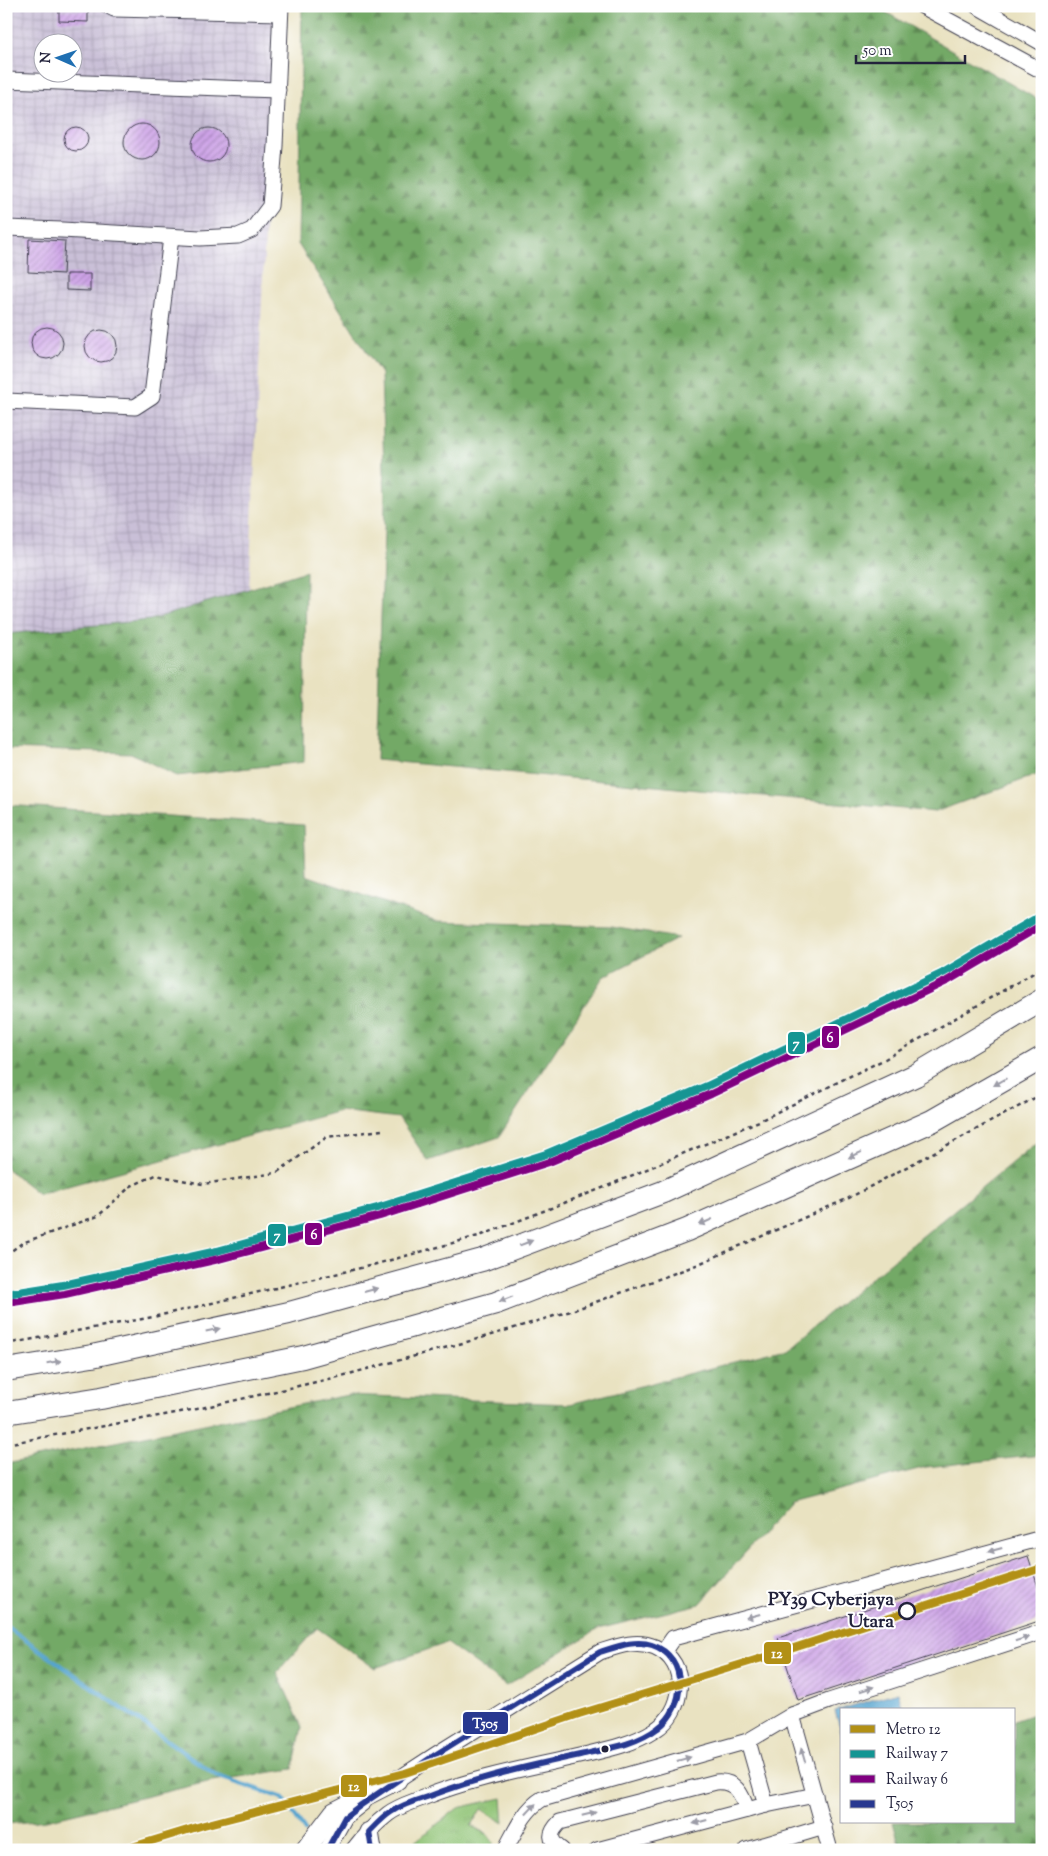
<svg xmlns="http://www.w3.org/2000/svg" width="1048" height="1856" font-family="'Sorts Mill Goudy',serif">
  <defs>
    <pattern id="industrial-grid" width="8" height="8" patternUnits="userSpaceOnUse" patternTransform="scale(1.25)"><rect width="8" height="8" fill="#c9bfd7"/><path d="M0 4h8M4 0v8" fill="none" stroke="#aca4b9"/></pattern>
    <pattern id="grass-tufts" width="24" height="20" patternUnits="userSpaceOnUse" patternTransform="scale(1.25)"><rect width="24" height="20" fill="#8fc374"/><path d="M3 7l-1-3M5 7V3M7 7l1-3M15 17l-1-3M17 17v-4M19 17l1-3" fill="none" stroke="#7ba765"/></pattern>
    <pattern id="forest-firs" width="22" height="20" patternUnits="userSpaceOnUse" patternTransform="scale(1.25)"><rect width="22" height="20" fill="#73a966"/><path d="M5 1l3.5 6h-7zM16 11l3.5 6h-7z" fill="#5e8955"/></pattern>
    <pattern id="building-hatch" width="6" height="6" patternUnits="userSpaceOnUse" patternTransform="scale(1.25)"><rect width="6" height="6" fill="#cda3e7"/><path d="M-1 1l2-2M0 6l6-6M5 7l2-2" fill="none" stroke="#a684bc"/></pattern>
  </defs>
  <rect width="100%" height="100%" fill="#fff"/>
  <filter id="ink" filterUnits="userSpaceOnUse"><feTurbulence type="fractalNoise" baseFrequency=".02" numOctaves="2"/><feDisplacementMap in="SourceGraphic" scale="10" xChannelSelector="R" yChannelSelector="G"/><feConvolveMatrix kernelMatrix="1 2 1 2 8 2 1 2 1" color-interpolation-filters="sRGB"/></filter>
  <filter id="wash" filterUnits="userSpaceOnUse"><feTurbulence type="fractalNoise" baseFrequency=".0096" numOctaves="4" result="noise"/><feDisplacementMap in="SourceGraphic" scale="20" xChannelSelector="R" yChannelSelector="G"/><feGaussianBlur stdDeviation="1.12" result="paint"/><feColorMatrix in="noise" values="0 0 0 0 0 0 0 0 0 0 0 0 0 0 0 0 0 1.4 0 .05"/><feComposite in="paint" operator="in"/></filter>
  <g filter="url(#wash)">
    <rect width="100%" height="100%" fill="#e9e2c1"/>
    <path fill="url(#industrial-grid)" fill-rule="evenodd" d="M6,6H275L245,682L6,669ZM42,42H72V72H42Z"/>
    <polygon fill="url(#grass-tufts)" stroke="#587258" points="502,1798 504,1823 481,1809 471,1826 487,1834 493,1842 492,1850 404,1850 458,1808"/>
    <g fill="url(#forest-firs)" stroke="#4a6650">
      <polygon points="302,6 875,6 1042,102 1042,773 935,812 376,760 385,503 381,374 298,244"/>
      <polygon points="306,571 304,762 176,776 131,753 6,749 6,634 150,620"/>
      <polygon points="6,805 304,825 306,875 437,921 611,927 678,938 603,977 499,1137 428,1161 399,1118 340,1111 39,1194 6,1168"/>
      <polygon points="1042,1138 1042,1455 926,1467 789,1503 700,1604 598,1629 506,1686 447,1643 375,1668 317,1628 277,1672 302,1727 293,1769 212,1781 46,1820 6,1824 6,1464 348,1395 570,1404 785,1349"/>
      <polygon points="1042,1711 1042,1850 901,1850 893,1822 1014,1822 1014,1721"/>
    </g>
    <polygon fill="#55a4cf" stroke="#3c6385" points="898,1692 903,1710 842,1710 842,1735 835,1711"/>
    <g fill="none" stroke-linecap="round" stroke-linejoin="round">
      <polyline stroke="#55a4cf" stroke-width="4.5" points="6,1626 217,1776 283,1798 305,1831"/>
    </g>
    <g id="blocks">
      <g fill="url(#building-hatch)">
        <polygon points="57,6 93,6 93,9 57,8"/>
        <polygon points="59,10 88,11 88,22 59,21"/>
        <circle cx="142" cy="142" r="18"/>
        <circle cx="76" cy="139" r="12"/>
        <circle cx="209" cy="145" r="17"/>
        <polygon points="29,239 65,241 63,274 28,272"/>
        <polygon points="66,274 90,274 90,291 66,290"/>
        <circle cx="47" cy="343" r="16"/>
        <circle cx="101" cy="346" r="16"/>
        <polygon points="1028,1556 1042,1599 1042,1620 798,1700 778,1638"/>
      </g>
    </g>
  </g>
  <g filter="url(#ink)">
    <use href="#blocks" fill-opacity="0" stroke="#403f4f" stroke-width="1"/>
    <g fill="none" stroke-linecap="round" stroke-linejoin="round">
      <g stroke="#403f4f" stroke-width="17">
        <g id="minor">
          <polyline points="108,6 114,9 280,13"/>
          <polyline points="922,6 1042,71"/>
          <polyline points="977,6 1042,43"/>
          <polyline points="6,80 278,90"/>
          <polyline points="6,228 62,230 200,238 238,236 252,230 270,206 275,146 281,6"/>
          <polyline points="6,401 135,407 152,396 171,237"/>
          <polyline points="664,1651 673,1638 1042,1538"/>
          <polyline points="792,1715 830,1850"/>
          <polyline points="748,1741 766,1805"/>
          <polyline points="327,1850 345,1817 364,1802"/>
          <path d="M353,1850C363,1837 375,1824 388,1814C398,1806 413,1802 425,1797C475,1777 528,1768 579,1756C605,1750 632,1745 655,1730C684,1712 691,1663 655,1647C637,1639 618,1646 600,1652L435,1755L389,1785"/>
          <path d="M505,1850C515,1832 524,1810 542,1799L748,1741L792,1715L829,1701L1042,1632"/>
          <path d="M562,1850C548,1840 549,1833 560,1822L716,1782C735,1780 742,1794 747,1810"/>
          <polyline points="597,1850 766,1805 815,1795"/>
          <polyline points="747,1850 824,1827"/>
        </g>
      </g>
      <g stroke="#403f4f" stroke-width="21">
        <g id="major">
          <polyline points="369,1832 372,1850"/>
          <polyline points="305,1850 334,1812 397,1780"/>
        </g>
      </g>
      <g stroke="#403f4f" stroke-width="24">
        <g id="highway">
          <polyline points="6,1370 92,1356 289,1313 482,1260 663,1192 916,1075 1042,1000"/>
          <polyline points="6,1413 101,1398 303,1357 496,1303 687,1230 932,1121 1042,1058"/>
        </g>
      </g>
      <g stroke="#403f4f" stroke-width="2.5" stroke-dasharray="4 4" stroke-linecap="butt">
        <polyline points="6,1255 22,1243 98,1216 131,1186 156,1175 203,1184 276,1173 327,1137 382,1130"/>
        <polyline points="6,1344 153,1317 369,1266 482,1235 605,1187 759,1121 885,1059 1042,968"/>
        <polyline points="6,1444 197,1409 338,1377 481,1338 574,1310 694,1266 849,1198 1042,1094"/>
      </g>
      <use href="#minor" stroke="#fff" stroke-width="15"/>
      <use href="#major" stroke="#fff" stroke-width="19"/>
      <use href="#highway" stroke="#fff" stroke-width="22"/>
      <g stroke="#fff" stroke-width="10">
        <path id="bus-1" d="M327,1850L345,1817L361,1805L435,1755L600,1652C616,1647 635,1639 652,1645C689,1657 686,1708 658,1728C636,1745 606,1749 580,1755C529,1766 479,1777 430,1796C417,1800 403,1804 391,1812C383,1817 376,1825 369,1832L372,1850"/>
      </g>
      <use href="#bus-1" stroke="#283890" stroke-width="6"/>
      <g stroke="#fff" stroke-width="11">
        <polyline id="rail-1" points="6,1294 63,1285 217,1251 377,1208 546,1154 707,1086 943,973 1042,915"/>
      </g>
      <g stroke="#fff" stroke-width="11">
        <polyline id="rail-2" points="7,1303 65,1294 219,1259 380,1216 549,1162 711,1094 947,981 1042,925"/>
      </g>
      <use href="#rail-1" stroke="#139593" stroke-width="8"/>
      <use href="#rail-2" stroke="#800080" stroke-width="8"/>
      <g stroke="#fff" stroke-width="11">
        <polyline id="metro-1" points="122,1850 204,1825 405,1773 579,1714 778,1653 1042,1568"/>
      </g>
      <use href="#metro-1" stroke="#b29015" stroke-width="8"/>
    </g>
    <defs><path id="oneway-solid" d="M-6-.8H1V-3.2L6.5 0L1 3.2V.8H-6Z" transform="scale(1.25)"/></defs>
    <g fill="#9c9ca7">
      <use href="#oneway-solid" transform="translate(1000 1082) rotate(150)"/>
      <use href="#oneway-solid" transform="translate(855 1155) rotate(156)"/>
      <use href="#oneway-solid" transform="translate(706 1222) rotate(156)"/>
      <use href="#oneway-solid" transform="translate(526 1243) rotate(-21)"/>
      <use href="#oneway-solid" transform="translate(371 1290) rotate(-15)"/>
      <use href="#oneway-solid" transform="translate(506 1299) rotate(159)"/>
      <use href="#oneway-solid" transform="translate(213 1330) rotate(-12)"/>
      <use href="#oneway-solid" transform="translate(54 1362) rotate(-9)"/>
      <use href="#oneway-solid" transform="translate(995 1550) rotate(165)"/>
      <use href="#oneway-solid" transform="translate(753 1616) rotate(165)"/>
      <use href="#oneway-solid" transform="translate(1022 1639) rotate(-18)"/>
      <use href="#oneway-solid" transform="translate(867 1689) rotate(-18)"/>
      <use href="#oneway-solid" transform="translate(803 1755) rotate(-106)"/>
      <use href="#oneway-solid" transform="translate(684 1759) rotate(-16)"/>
      <use href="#oneway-solid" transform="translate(531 1809) rotate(-47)"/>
      <use href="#oneway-solid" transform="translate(589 1814) rotate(-14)"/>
      <use href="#oneway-solid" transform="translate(700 1822) rotate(165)"/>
    </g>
  </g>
  <circle fill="#fff" stroke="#22223b" stroke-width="2.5" cx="907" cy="1611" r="8"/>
  <circle fill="#22223b" stroke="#fff" stroke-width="2" cx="605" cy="1749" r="4.5"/>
  <g text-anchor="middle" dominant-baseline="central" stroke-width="4" stroke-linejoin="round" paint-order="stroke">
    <g font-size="19" font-weight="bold" fill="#22223b" stroke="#fff" text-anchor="end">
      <text x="894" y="1600">PY39 Cyberjaya<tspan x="894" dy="22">Utara</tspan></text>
    </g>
  </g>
  <g stroke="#fff" stroke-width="2">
    <rect x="821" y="1025" width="19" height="24" rx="5" fill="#800080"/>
    <rect x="787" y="1031" width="19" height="24" rx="5" fill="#139593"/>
    <rect x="304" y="1222" width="19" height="24" rx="5" fill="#800080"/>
    <rect x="267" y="1223" width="20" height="24" rx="5" fill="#139593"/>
    <rect x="763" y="1641" width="29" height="24" rx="5" fill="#b29015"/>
    <rect x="462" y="1711" width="47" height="24" rx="5" fill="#283890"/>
    <rect x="340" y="1774" width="28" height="24" rx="5" fill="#b29015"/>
  </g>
  <g font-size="14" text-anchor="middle" font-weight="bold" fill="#fff">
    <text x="830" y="1042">6</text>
    <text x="796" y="1048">7</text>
    <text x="314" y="1239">6</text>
    <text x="277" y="1240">7</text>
    <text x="777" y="1658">12</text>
    <text x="485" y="1728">T505</text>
    <text x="354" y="1791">12</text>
  </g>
  <rect width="1048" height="1856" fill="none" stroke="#fff" stroke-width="25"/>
  <rect x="840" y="1708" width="175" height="115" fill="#ffffff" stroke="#a7a7b1"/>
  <rect x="850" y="1725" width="25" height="8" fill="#b29015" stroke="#a7a7b1"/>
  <text x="886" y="1734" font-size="15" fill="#22223b">Metro 12</text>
  <rect x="850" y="1750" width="25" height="8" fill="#139593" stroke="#a7a7b1"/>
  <text x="886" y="1758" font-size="15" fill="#22223b">Railway 7</text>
  <rect x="850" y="1775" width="25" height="8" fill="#800080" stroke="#a7a7b1"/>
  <text x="886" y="1784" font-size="15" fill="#22223b">Railway 6</text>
  <rect x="850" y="1800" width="25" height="8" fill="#283890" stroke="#a7a7b1"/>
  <text x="886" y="1808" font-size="15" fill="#22223b">T505</text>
  <g transform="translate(58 58) rotate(272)"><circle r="24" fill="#ffffff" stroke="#a7a7b1"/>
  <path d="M0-4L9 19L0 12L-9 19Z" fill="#1f6fb2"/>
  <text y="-8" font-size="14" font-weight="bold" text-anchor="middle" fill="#22223b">N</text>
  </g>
  <path d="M856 55v8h109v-8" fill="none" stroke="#22223b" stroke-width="2.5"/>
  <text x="863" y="55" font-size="15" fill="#22223b" stroke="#ffffff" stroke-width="4" paint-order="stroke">50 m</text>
</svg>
